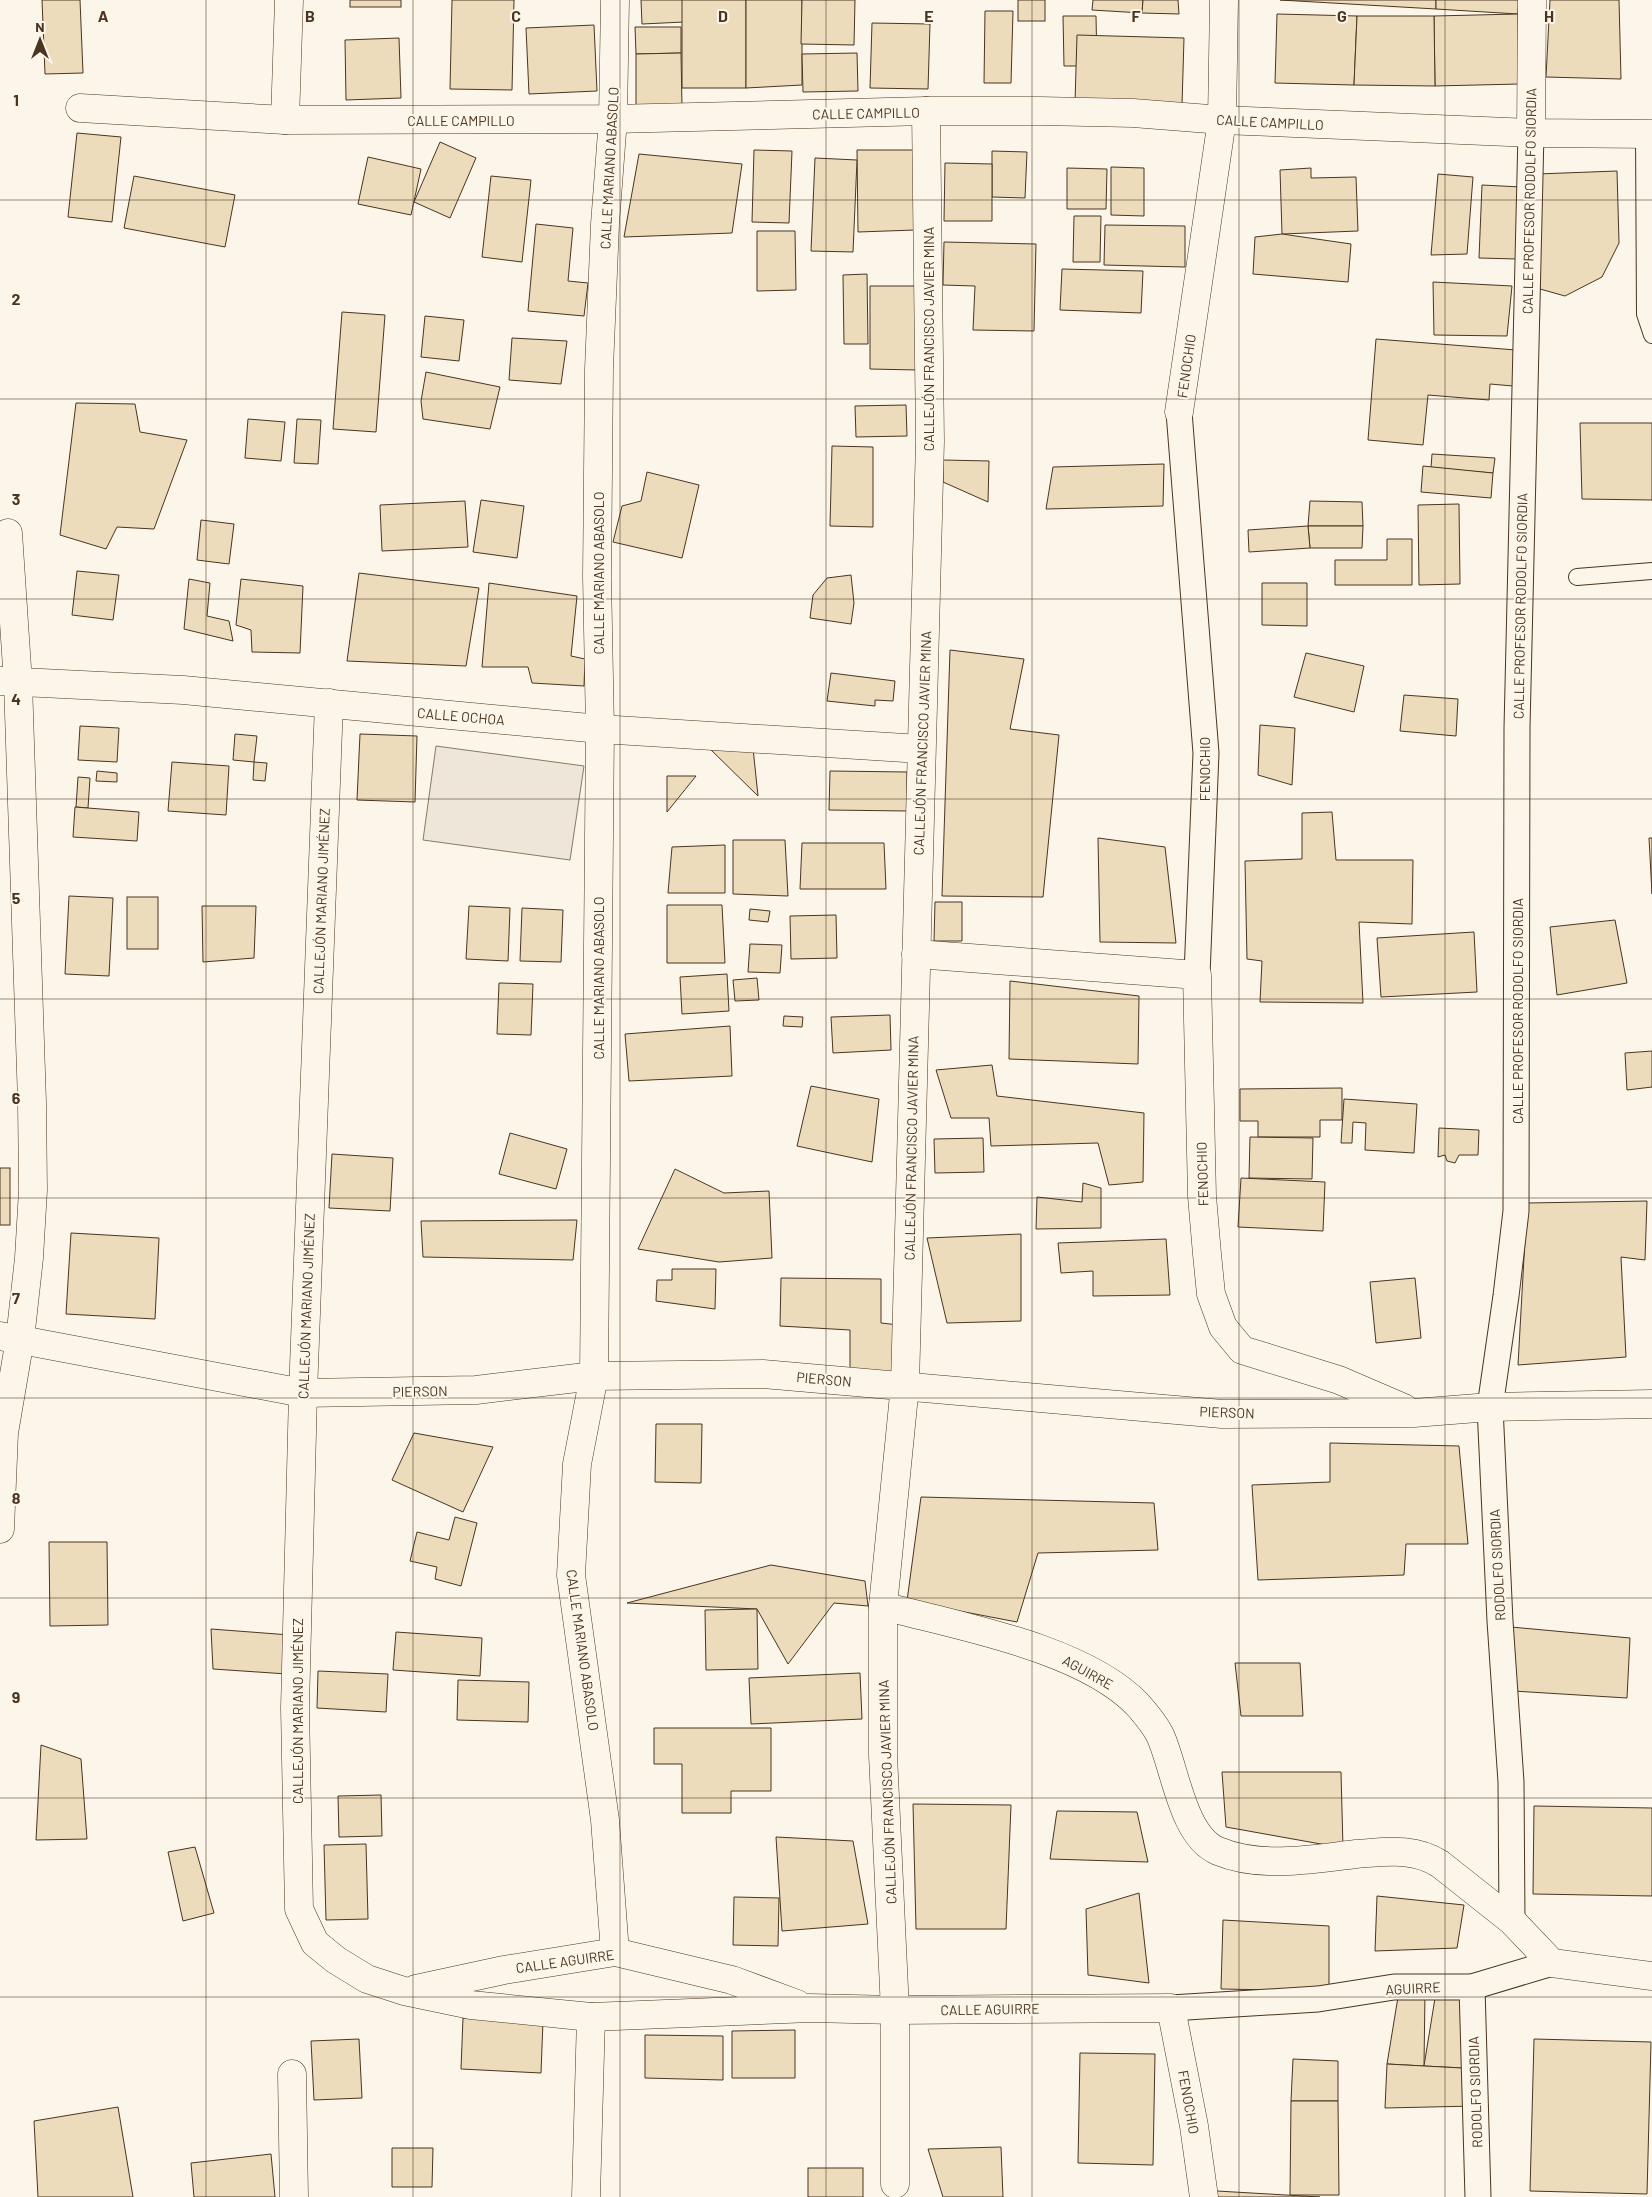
<svg xmlns="http://www.w3.org/2000/svg" width="1652" height="2197" font-family="Barlow,sans-serif">
  <rect width="100%" height="100%" fill="#fbf6e9"/>
  <polygon fill="#ede6d9" stroke="#887966" points="436,746 584,766 570,860 423,840"/>
  <g fill="#ecdcbc" stroke="#4a3520">
    <polygon points="42,0 80,0 83,73 45,74"/>
    <rect x="350" y="0" width="51" height="7"/>
    <polygon points="452,0 514,0 512,90 450,89"/>
    <polygon points="641,0 683,0 684,22 642,24"/>
    <rect x="682" y="0" width="64" height="88"/>
    <polygon points="746,0 802,0 802,85 746,88"/>
    <polygon points="802,0 855,0 854,45 801,44"/>
    <rect x="1018" y="0" width="27" height="21"/>
    <polygon points="1093,0 1143,0 1142,13 1092,10"/>
    <polygon points="1143,0 1178,0 1179,14 1142,13"/>
    <polygon points="1280,0 1436,0 1436,9"/>
    <polygon points="1436,0 1519,0 1518,14 1436,9"/>
    <polygon points="1550,0 1619,0 1621,79 1546,77"/>
    <polygon points="985,11 1013,11 1011,83 984,83"/>
    <polygon points="1277,14 1357,16 1354,85 1275,83"/>
    <polygon points="1518,14 1519,84 1435,86 1434,16"/>
    <polygon points="1063,16 1096,16 1097,66 1064,66"/>
    <polygon points="1357,16 1434,16 1435,86 1354,85"/>
    <polygon points="872,23 930,24 928,89 870,88"/>
    <polygon points="594,25 597,91 529,94 526,28"/>
    <polygon points="635,27 681,27 681,53 636,54"/>
    <polygon points="1077,35 1184,38 1182,105 1075,103"/>
    <polygon points="399,38 401,98 346,100 345,40"/>
    <polygon points="681,53 682,107 636,108 636,54"/>
    <polygon points="857,53 858,91 803,92 802,54"/>
    <polygon points="77,133 121,137 112,222 68,217"/>
    <polygon points="440,142 476,158 450,218 414,202"/>
    <polygon points="754,150 792,151 789,223 752,222"/>
    <polygon points="857,150 914,150 915,230 858,232"/>
    <polygon points="992,151 1027,152 1025,198 992,197"/>
    <polygon points="639,154 742,164 732,233 624,237"/>
    <polygon points="368,157 421,169 411,215 358,204"/>
    <polygon points="815,158 857,160 853,252 811,251"/>
    <polygon points="945,163 992,164 992,221 944,221"/>
    <polygon points="1111,167 1144,168 1144,216 1111,215"/>
    <polygon points="1067,168 1107,169 1106,209 1067,209"/>
    <polygon points="1311,168 1311,178 1356,177 1358,231 1282,234 1280,170"/>
    <polygon points="1617,171 1619,243 1602,277 1565,296 1540,289 1537,174"/>
    <polygon points="1438,174 1473,177 1467,254 1431,255"/>
    <polygon points="134,176 235,195 225,247 124,228"/>
    <polygon points="491,176 531,180 522,262 482,257"/>
    <polygon points="1482,185 1521,187 1517,259 1479,258"/>
    <polygon points="1074,216 1101,216 1100,262 1073,262"/>
    <polygon points="536,224 573,228 568,281 588,283 584,316 528,311"/>
    <polygon points="1105,225 1185,226 1185,267 1104,265"/>
    <polygon points="757,231 795,231 796,290 757,291"/>
    <polygon points="1282,234 1351,244 1348,282 1253,274 1255,237"/>
    <polygon points="944,242 1036,244 1034,331 973,330 975,286 943,285"/>
    <polygon points="1062,269 1143,271 1141,313 1060,310"/>
    <polygon points="867,274 868,344 844,344 843,275"/>
    <polygon points="1433,282 1512,286 1507,336 1434,335"/>
    <polygon points="870,286 917,286 917,370 870,369"/>
    <polygon points="342,312 385,315 376,432 333,429"/>
    <polygon points="425,316 464,320 459,361 421,357"/>
    <polygon points="512,338 567,341 561,384 509,380"/>
    <polygon points="1376,339 1516,350 1513,386 1490,384 1489,400 1428,395 1423,445 1368,440"/>
    <polygon points="426,372 500,387 490,429 423,419 421,401"/>
    <polygon points="76,403 135,404 140,432 187,440 154,529 117,527 106,549 60,535"/>
    <polygon points="906,405 907,436 856,437 855,406"/>
    <polygon points="248,419 285,422 281,461 245,458"/>
    <polygon points="297,419 321,420 318,464 294,463"/>
    <polygon points="1580,423 1652,423 1652,500 1582,499"/>
    <polygon points="832,446 873,447 873,527 830,526"/>
    <polygon points="1432,454 1495,458 1493,473 1431,468"/>
    <polygon points="943,460 989,461 988,502 943,482"/>
    <polygon points="1164,464 1163,506 1046,509 1053,467"/>
    <polygon points="1423,466 1493,473 1491,498 1421,492"/>
    <polygon points="647,472 699,485 682,558 613,542 622,506 641,501"/>
    <polygon points="481,500 524,506 517,558 473,552"/>
    <polygon points="465,501 468,547 382,551 380,505"/>
    <polygon points="1310,501 1362,502 1363,526 1308,526"/>
    <polygon points="1459,504 1460,584 1419,585 1418,505"/>
    <polygon points="201,520 234,524 229,564 197,560"/>
    <polygon points="1308,526 1363,526 1362,548 1310,548"/>
    <polygon points="1308,526 1310,548 1249,552 1248,530"/>
    <polygon points="1387,539 1412,539 1412,585 1335,585 1335,560 1387,560"/>
    <polygon points="77,571 119,575 113,620 72,615"/>
    <polygon points="359,573 479,588 466,666 347,661"/>
    <polygon points="851,575 854,603 851,624 810,618 813,595 827,578"/>
    <polygon points="189,579 210,583 207,616 229,621 233,641 184,629"/>
    <polygon points="241,579 303,586 300,653 252,652 251,630 236,625"/>
    <polygon points="489,583 577,596 571,656 585,659 584,686 532,683 528,667 482,667"/>
    <polygon points="1262,583 1307,583 1307,626 1262,625"/>
    <polygon points="950,650 1024,659 1010,729 1059,735 1043,897 942,896"/>
    <polygon points="1306,653 1364,666 1354,712 1294,697"/>
    <polygon points="831,673 895,681 893,701 875,700 875,706 827,701"/>
    <polygon points="1404,695 1458,699 1456,736 1400,731"/>
    <polygon points="1260,725 1295,728 1292,785 1258,775"/>
    <polygon points="80,726 119,728 117,762 78,760"/>
    <polygon points="235,734 257,736 254,762 233,760"/>
    <polygon points="360,734 417,736 415,802 357,800"/>
    <polygon points="706,745 753,748 758,796"/>
    <polygon points="172,762 229,766 226,815 168,811"/>
    <polygon points="254,762 267,763 265,781 253,780"/>
    <polygon points="97,771 117,773 117,782 96,781"/>
    <polygon points="830,771 907,772 907,811 829,810"/>
    <polygon points="667,776 696,776 667,812"/>
    <polygon points="78,777 90,778 88,808 76,807"/>
    <polygon points="75,807 139,812 137,841 73,837"/>
    <polygon points="1332,812 1336,860 1413,860 1412,924 1359,922 1363,1003 1260,1002 1262,961 1247,959 1245,861 1302,859 1302,813"/>
    <polygon points="1098,838 1165,847 1176,943 1100,942"/>
    <polygon points="1649,838 1652,838 1652,894"/>
    <polygon points="733,840 785,840 788,896 733,894"/>
    <polygon points="802,843 884,843 886,889 800,889"/>
    <polygon points="725,845 725,893 668,893 672,847"/>
    <polygon points="69,896 113,898 109,976 65,974"/>
    <rect x="127" y="897" width="31" height="52"/>
    <polygon points="935,902 962,902 962,941 934,941"/>
    <polygon points="667,905 722,905 725,963 667,963"/>
    <polygon points="202,906 256,906 254,958 203,962"/>
    <polygon points="469,906 510,908 508,961 466,959"/>
    <polygon points="522,908 563,910 561,962 520,961"/>
    <polygon points="750,909 770,911 768,922 749,920"/>
    <polygon points="836,915 837,958 791,959 790,916"/>
    <polygon points="1615,920 1627,983 1557,995 1550,927"/>
    <polygon points="1474,932 1477,992 1381,997 1377,938"/>
    <polygon points="750,944 782,945 780,973 748,972"/>
    <polygon points="727,974 729,1011 682,1014 680,977"/>
    <polygon points="757,978 759,1000 735,1001 733,980"/>
    <polygon points="1010,981 1139,996 1138,1064 1009,1059"/>
    <polygon points="499,983 533,984 531,1035 497,1034"/>
    <polygon points="890,1015 891,1050 833,1053 831,1017"/>
    <polygon points="784,1016 803,1017 802,1027 783,1026"/>
    <polygon points="730,1026 732,1076 629,1081 625,1034"/>
    <polygon points="1652,1051 1652,1087 1627,1090 1625,1053"/>
    <polygon points="992,1065 997,1096 1144,1113 1143,1182 1109,1185 1098,1143 991,1146 989,1118 951,1118 936,1070"/>
    <polygon points="811,1086 879,1099 872,1162 797,1146"/>
    <polygon points="1342,1088 1342,1120 1320,1120 1320,1137 1258,1137 1258,1121 1240,1121 1240,1089"/>
    <polygon points="1344,1099 1417,1104 1414,1153 1365,1150 1366,1123 1353,1122 1352,1143 1341,1143"/>
    <polygon points="1439,1128 1479,1130 1478,1155 1459,1155 1455,1163 1447,1161 1445,1155 1438,1157"/>
    <polygon points="510,1133 567,1149 556,1189 499,1174"/>
    <polygon points="1250,1137 1313,1138 1312,1179 1249,1178"/>
    <polygon points="983,1138 984,1172 935,1173 934,1139"/>
    <polygon points="332,1154 393,1158 390,1211 329,1208"/>
    <rect x="0" y="1168" width="10" height="57"/>
    <polygon points="675,1169 724,1193 769,1191 772,1258 719,1262 638,1249"/>
    <polygon points="1241,1178 1325,1182 1323,1231 1238,1227"/>
    <polygon points="1083,1183 1101,1188 1101,1228 1036,1229 1037,1197 1082,1202"/>
    <polygon points="1647,1201 1645,1260 1621,1257 1626,1357 1518,1365 1527,1203"/>
    <polygon points="577,1220 573,1260 423,1257 421,1221"/>
    <polygon points="71,1233 159,1238 155,1319 66,1314"/>
    <polygon points="1021,1234 1021,1321 947,1323 927,1238"/>
    <polygon points="1166,1239 1170,1295 1093,1296 1093,1271 1061,1273 1058,1243"/>
    <polygon points="672,1269 716,1269 715,1309 656,1301 657,1280 672,1280"/>
    <polygon points="781,1278 881,1279 881,1323 899,1325 898,1377 850,1372 850,1330 780,1326"/>
    <polygon points="1415,1278 1421,1338 1376,1343 1370,1282"/>
    <polygon points="656,1424 702,1424 701,1483 655,1482"/>
    <polygon points="414,1433 493,1447 463,1512 392,1480"/>
    <polygon points="1330,1443 1459,1446 1468,1544 1406,1544 1404,1575 1258,1580 1252,1485 1330,1482"/>
    <polygon points="921,1497 1154,1503 1158,1550 1038,1553 1017,1622 907,1601"/>
    <polygon points="455,1517 477,1523 461,1586 435,1579 437,1567 410,1561 417,1532 449,1540"/>
    <polygon points="49,1542 107,1542 108,1625 50,1626"/>
    <polygon points="771,1565 865,1581 868,1606 834,1603 788,1664 757,1609 627,1603"/>
    <polygon points="757,1609 758,1669 706,1670 705,1610"/>
    <polygon points="1511,1627 1630,1638 1627,1698 1513,1691"/>
    <polygon points="211,1629 290,1635 287,1674 213,1669"/>
    <polygon points="396,1632 482,1638 480,1676 393,1670"/>
    <polygon points="1235,1663 1300,1663 1303,1716 1241,1716"/>
    <polygon points="318,1671 388,1674 386,1712 317,1708"/>
    <polygon points="860,1673 862,1719 751,1724 749,1678"/>
    <polygon points="458,1680 529,1682 528,1722 457,1720"/>
    <polygon points="654,1728 771,1728 771,1791 731,1791 731,1813 682,1813 682,1764 654,1764"/>
    <polygon points="41,1745 81,1759 87,1839 36,1840"/>
    <polygon points="1222,1772 1341,1772 1343,1848 1226,1827"/>
    <polygon points="381,1795 382,1836 339,1837 338,1796"/>
    <polygon points="913,1804 1011,1805 1006,1929 916,1929"/>
    <polygon points="1534,1806 1652,1808 1652,1896 1533,1894"/>
    <polygon points="1057,1811 1137,1812 1148,1862 1050,1859"/>
    <polygon points="776,1837 853,1841 868,1924 782,1931"/>
    <polygon points="366,1844 368,1919 326,1920 324,1845"/>
    <polygon points="195,1847 214,1913 183,1921 168,1852"/>
    <polygon points="1139,1893 1149,1983 1088,1975 1086,1909"/>
    <polygon points="1377,1896 1464,1905 1457,1948 1375,1951"/>
    <polygon points="734,1897 779,1898 778,1946 733,1945"/>
    <polygon points="1223,1920 1329,1926 1329,1991 1221,1989"/>
    <polygon points="1399,1991 1425,1992 1424,2066 1387,2064"/>
    <polygon points="1436,1992 1477,1993 1481,2069 1424,2066"/>
    <polygon points="463,2018 543,2021 541,2073 461,2069"/>
    <polygon points="795,2030 795,2078 732,2078 732,2031"/>
    <polygon points="645,2035 723,2036 723,2080 645,2078"/>
    <polygon points="359,2039 362,2098 314,2100 311,2041"/>
    <polygon points="1534,2039 1651,2042 1647,2194 1530,2191"/>
    <polygon points="1080,2053 1155,2054 1153,2165 1078,2163"/>
    <polygon points="1293,2059 1338,2061 1338,2101 1291,2101"/>
    <polygon points="1387,2064 1481,2069 1474,2106 1385,2108"/>
    <polygon points="1291,2101 1338,2101 1339,2195 1290,2195"/>
    <polygon points="118,2107 133,2197 38,2197 34,2121"/>
    <polygon points="1001,2147 1003,2197 943,2197 928,2149"/>
    <polygon points="392,2148 433,2148 432,2187 392,2187"/>
    <polygon points="271,2154 275,2197 194,2197 191,2163"/>
    <rect x="808" y="2168" width="55" height="29"/>
    <polygon points="1217,2191 1320,2197 1216,2197"/>
  </g>
  <g fill="none" stroke-linecap="round" stroke-linejoin="round">
    <g stroke="#4a3520" stroke-width="18">
      <g id="service">
        <polyline points="1644,134 1645,314 1652,335"/>
        <polyline points="1577,577 1652,571"/>
      </g>
    </g>
    <g stroke="#4a3520" stroke-width="27">
      <g id="pedestrian">
        <polyline points="1179,412 1206,753 1197,975"/>
        <polyline points="1512,1921 1511,1782 1500,1621 1490,1407 1506,1296 1516,1211 1517,728 1531,133"/>
        <polyline points="1472,1987 1478,2197"/>
        <polyline points="1171,2008 1318,1999 1394,1987 1472,1987 1552,1963"/>
      </g>
    </g>
    <g stroke="#4a3520" stroke-width="29">
      <g id="minor">
        <polyline points="615,0 613,119 605,224 599,369 597,577 600,729 594,1376 577,1464 571,1575 605,1820 615,1952"/>
        <polyline points="80,108 285,120 613,119 926,111 1040,111 1133,113 1222,120 1531,133 1652,134"/>
        <polyline points="285,120 289,0"/>
        <polyline points="1531,133 1532,0"/>
        <polyline points="1179,412 1222,120 1224,0"/>
        <polyline points="1,681 183,690 600,729 921,749"/>
        <polyline points="329,703 303,1393 295,1708 299,1909 315,1943 336,1960 367,1979 404,1991 471,2005 591,2017 810,2008 895,2010 1171,2008 1194,2126 1204,2197"/>
        <polyline points="916,954 1197,975 1202,1196 1207,1254 1211,1294 1223,1327 1242,1350 1339,1380 1404,1408"/>
        <polyline points="0,1336 303,1393 476,1390 594,1376 763,1374 1222,1414 1414,1413 1490,1407 1652,1404"/>
        <polyline points="0,1529 4,1433 20,1339 29,1258 33,1190 32,1102 18,683 8,533"/>
        <path d="M883,1606C958,1626 1084,1648 1138,1705C1145,1713 1155,1725 1160,1735C1175,1767 1182,1836 1218,1851C1261,1869 1311,1859 1356,1854C1386,1852 1414,1847 1440,1864L1512,1921L1552,1963L1652,1976"/>
        <polyline points="416,1989 504,1970 615,1952 732,1980 797,2004"/>
        <polyline points="292,2074 294,2197"/>
        <polyline points="895,2184 895,2010 883,1755 883,1606 905,1385 930,441 926,111"/>
        <polyline points="586,2197 591,2017"/>
      </g>
    </g>
    <use href="#service" stroke="#fbf6e9" stroke-width="16"/>
    <use href="#pedestrian" stroke="#fbf6e9" stroke-width="25"/>
    <use href="#minor" stroke="#fbf6e9" stroke-width="28"/>
  </g>
  <path fill="none" stroke="#4a3520" stroke-width="1" stroke-opacity="0.55" d="M206,0V2197M413,0V2197M620,0V2197M826,0V2197M1032,0V2197M1239,0V2197M1445,0V2197M0,200H1652M0,399H1652M0,599H1652M0,799H1652M0,999H1652M0,1198H1652M0,1398H1652M0,1598H1652M0,1798H1652M0,1997H1652"/>
  <g text-anchor="middle" dominant-baseline="central" stroke-width="4" stroke-linejoin="round" paint-order="stroke">
    <g font-size="14" fill="#4a3520" stroke="#fbf6e9">
      <text transform="translate(866 113) rotate(-1)">CALLE CAMPILLO</text>
      <text x="461" y="120">CALLE CAMPILLO</text>
      <text transform="translate(1270 122) rotate(3)">CALLE CAMPILLO</text>
      <text transform="translate(609 168) rotate(-87)">CALLE MARIANO ABASOLO</text>
      <text transform="translate(1529 201) rotate(-89)">CALLE PROFESOR RODOLFO SIORDIA</text>
      <text transform="translate(928 339) rotate(-90)">CALLEJÓN FRANCISCO JAVIER MINA</text>
      <text transform="translate(1186 366) rotate(-82)">FENOCHIO</text>
      <text transform="translate(598 573) rotate(-90)">CALLE MARIANO ABASOLO</text>
      <text transform="translate(1520 606) rotate(-89)">CALLE PROFESOR RODOLFO SIORDIA</text>
      <text transform="translate(461 716) rotate(5)">CALLE OCHOA</text>
      <text transform="translate(922 743) rotate(-88)">CALLEJÓN FRANCISCO JAVIER MINA</text>
      <text transform="translate(1204 769) rotate(-90)">FENOCHIO</text>
      <text transform="translate(321 901) rotate(-88)">CALLEJÓN MARIANO JIMÉNEZ</text>
      <text transform="translate(598 978) rotate(-90)">CALLE MARIANO ABASOLO</text>
      <text transform="translate(1517 1011) rotate(-90)">CALLE PROFESOR RODOLFO SIORDIA</text>
      <text transform="translate(911 1148) rotate(-89)">CALLEJÓN FRANCISCO JAVIER MINA</text>
      <text transform="translate(1202 1174) rotate(-92)">FENOCHIO</text>
      <text transform="translate(306 1306) rotate(-88)">CALLEJÓN MARIANO JIMÉNEZ</text>
      <text transform="translate(824 1379) rotate(5)">PIERSON</text>
      <text transform="translate(420 1391) rotate(-1)">PIERSON</text>
      <text transform="translate(1227 1412) rotate(2)">PIERSON</text>
      <text transform="translate(1497 1565) rotate(-93)">RODOLFO SIORDIA</text>
      <text transform="translate(583 1650) rotate(82)">CALLE MARIANO ABASOLO</text>
      <text transform="translate(1088 1672) rotate(29)">AGUIRRE</text>
      <text transform="translate(297 1711) rotate(-90)">CALLEJÓN MARIANO JIMÉNEZ</text>
      <text transform="translate(887 1792) rotate(-92)">CALLEJÓN FRANCISCO JAVIER MINA</text>
      <text transform="translate(565 1961) rotate(-8)">CALLE AGUIRRE</text>
      <text transform="translate(1413 1988) rotate(-3)">AGUIRRE</text>
      <text transform="translate(990 2009) rotate(-1)">CALLE AGUIRRE</text>
      <text transform="translate(1475 2092) rotate(-92)">RODOLFO SIORDIA</text>
      <text transform="translate(1189 2102) rotate(80)">FENOCHIO</text>
    </g>
  </g>
  <g font-size="16" text-anchor="middle" font-weight="bold" fill="#4a3520" stroke="#fbf6e9" stroke-width="4" stroke-linejoin="round" paint-order="stroke">
    <text x="103" y="22">A</text>
    <text x="310" y="22">B</text>
    <text x="516" y="22">C</text>
    <text x="723" y="22">D</text>
    <text x="929" y="22">E</text>
    <text x="1136" y="22">F</text>
    <text x="1342" y="22">G</text>
    <text x="1549" y="22">H</text>
    <text x="16" y="106">1</text>
    <text x="16" y="305">2</text>
    <text x="16" y="505">3</text>
    <text x="16" y="705">4</text>
    <text x="16" y="904">5</text>
    <text x="16" y="1104">6</text>
    <text x="16" y="1304">7</text>
    <text x="16" y="1504">8</text>
    <text x="16" y="1703">9</text>
  </g>
  <g transform="translate(40 40)" stroke="#fbf6e9" stroke-width="4" paint-order="stroke">
  <path d="M0-4L9 19L0 12L-9 19Z" fill="#4a3520"/>
  <text y="-8" font-size="14" font-weight="bold" text-anchor="middle" fill="#4a3520">N</text>
  </g>
</svg>
